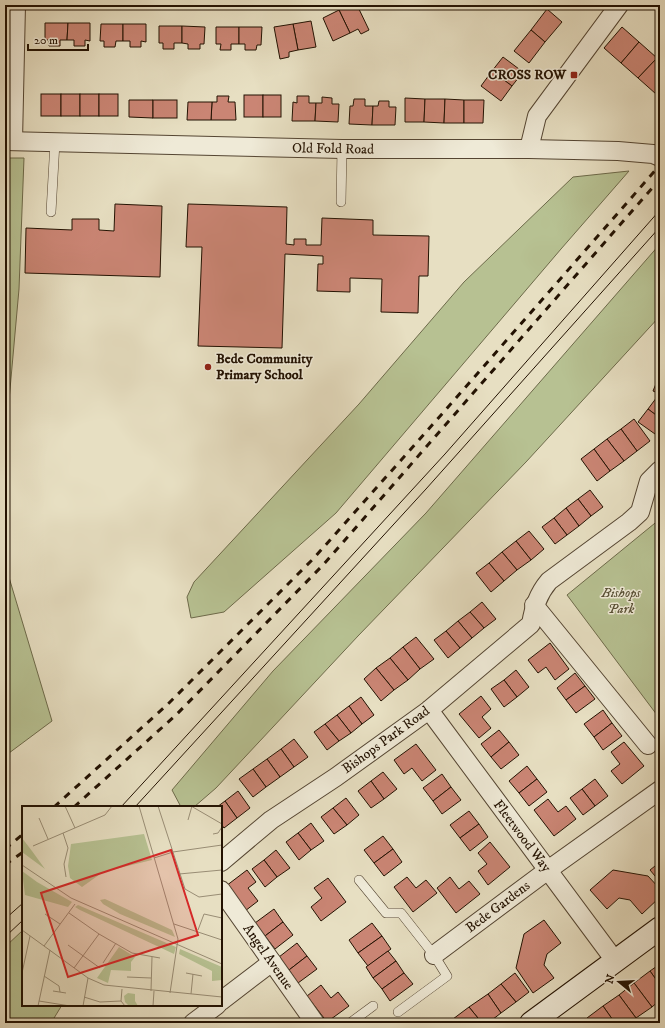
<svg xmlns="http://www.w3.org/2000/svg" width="665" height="1028" font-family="'IM FELL DW Pica',serif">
  <rect width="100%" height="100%" fill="#e7dfc2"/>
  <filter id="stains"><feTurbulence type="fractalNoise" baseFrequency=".005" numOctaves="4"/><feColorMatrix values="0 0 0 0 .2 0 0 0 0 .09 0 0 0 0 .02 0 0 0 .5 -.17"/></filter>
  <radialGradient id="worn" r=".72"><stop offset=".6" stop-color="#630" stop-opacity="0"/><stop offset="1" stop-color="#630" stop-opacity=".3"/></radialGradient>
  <g fill="#b7c192" stroke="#6d6a4a">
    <polygon points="5,158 24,158 19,289 5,445"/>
    <polygon points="629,171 561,249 336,513 224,612 191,618 187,597 194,582 359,404 464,282 573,177"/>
    <polygon points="660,244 660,316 526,462 358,636 216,788 194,807 181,807 172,790 273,671 426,513"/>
    <polygon points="660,519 660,719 567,595"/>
    <polygon points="5,564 52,721 5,756"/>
    <polygon points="23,930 23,1005 62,1005 51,1023 5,1023 5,947"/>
  </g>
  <g fill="#ca8574" stroke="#231202">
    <polygon points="350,5 357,5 369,30 361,34 358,29 350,33 339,10"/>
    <polygon points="547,9 562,22 545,42 531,30"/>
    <polygon points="339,10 350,33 333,41 323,18"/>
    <polygon points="311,21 316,47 298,50 293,24"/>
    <polygon points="45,23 68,23 67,40 60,40 60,46 49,46 49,40 45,40"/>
    <polygon points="68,23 90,23 90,41 85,40 85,46 74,46 74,40 67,40"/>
    <polygon points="101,24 123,24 123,41 116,41 115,47 104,47 104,41 100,41"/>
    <polygon points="123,24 146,24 146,42 141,41 141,47 130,47 130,41 123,41"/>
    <polygon points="293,24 298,50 289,52 289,57 280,59 274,27"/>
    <polygon points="159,26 182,26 182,43 174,43 174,49 163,49 163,43 159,43"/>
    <polygon points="182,26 205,27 204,44 200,44 200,49 188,49 188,44 182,43"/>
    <polygon points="216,27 239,27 239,44 231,44 231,50 220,50 221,44 216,44"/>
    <polygon points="239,27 262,27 261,45 257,45 256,50 245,50 245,44 239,44"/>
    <polygon points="622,27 639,42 621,63 604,48"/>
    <polygon points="531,30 545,42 529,63 514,51"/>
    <polygon points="639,42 657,58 638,78 621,63"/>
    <polygon points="503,57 523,72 512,86 492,71"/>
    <polygon points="657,58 660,60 660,89 656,94 638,78"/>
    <polygon points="492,71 512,86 501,101 481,86"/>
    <rect x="41" y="94" width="20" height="22"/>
    <rect x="61" y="94" width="19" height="22"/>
    <rect x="80" y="94" width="19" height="22"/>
    <rect x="99" y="94" width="19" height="22"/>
    <rect x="244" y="95" width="19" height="22"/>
    <rect x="263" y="95" width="18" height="22"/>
    <polygon points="217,96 229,96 228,102 235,102 236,120 211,120 212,102 217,102"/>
    <polygon points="297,96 309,96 309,103 316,103 315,121 292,121 293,102 297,103"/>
    <polygon points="322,97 332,98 332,104 339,104 338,122 315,121 316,103 322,103"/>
    <polygon points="405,98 425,99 424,122 405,122"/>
    <polygon points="354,99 365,99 365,106 373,106 372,125 349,124 350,106 353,106"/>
    <polygon points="425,99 445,99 444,123 424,122"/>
    <polygon points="445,99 464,100 464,123 444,123"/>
    <polygon points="129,100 153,100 153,118 129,117"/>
    <rect x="153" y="100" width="24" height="18"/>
    <polygon points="464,100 484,100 483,123 464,123"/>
    <polygon points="379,101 389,101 389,107 396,107 395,125 372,125 373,106 378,106"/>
    <polygon points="188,102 212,102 211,120 187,120"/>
    <polygon points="115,204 162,206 160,277 25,273 26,228 72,230 72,219 99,219 99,230 114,231"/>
    <polygon points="188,204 287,207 286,244 294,245 294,239 306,239 306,245 321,245 322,218 373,220 373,235 429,236 428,276 419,276 418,313 381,312 382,279 350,278 350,292 317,291 318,264 323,264 323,256 285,254 282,348 198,346 202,247 186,247"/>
    <polygon points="660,374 660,394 653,391"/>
    <polygon points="657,397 660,399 660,418 648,409"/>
    <polygon points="648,409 660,418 660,427 655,434 638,422"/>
    <polygon points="634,419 650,441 637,451 621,429"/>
    <polygon points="621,429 637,451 624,461 607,439"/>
    <polygon points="607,439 624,461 610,471 594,449"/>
    <polygon points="594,449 610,471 597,481 581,459"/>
    <polygon points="590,490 603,507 591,516 578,499"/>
    <polygon points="578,499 591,516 579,526 566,508"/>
    <polygon points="566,508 579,526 567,535 554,518"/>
    <polygon points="554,518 567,535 555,544 542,527"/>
    <polygon points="529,531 544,549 531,560 516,541"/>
    <polygon points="516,541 531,560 517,570 502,552"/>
    <polygon points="502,552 517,570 504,581 489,563"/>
    <polygon points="489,563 504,581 491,592 476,573"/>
    <polygon points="482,602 496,619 484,628 470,612"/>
    <polygon points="470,612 484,628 472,638 458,621"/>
    <polygon points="458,621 472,638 460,648 446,631"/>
    <polygon points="446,631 460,648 448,658 434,640"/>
    <polygon points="416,637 434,659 420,669 403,647"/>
    <polygon points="550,643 569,669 555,680 546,667 538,673 528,660"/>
    <polygon points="403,647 420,669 408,680 390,658"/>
    <polygon points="390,658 408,680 394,690 376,668"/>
    <polygon points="376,668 394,690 381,701 364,679"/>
    <polygon points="516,670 529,687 517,697 504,680"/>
    <polygon points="575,673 585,686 566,700 557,688"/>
    <polygon points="504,680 517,697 504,707 491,689"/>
    <polygon points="585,686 595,699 576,713 566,700"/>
    <polygon points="481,696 491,709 482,717 491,728 479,738 459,714"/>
    <polygon points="361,697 374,715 362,724 349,706"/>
    <polygon points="349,706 362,724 351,733 337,715"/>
    <polygon points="603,710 612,723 594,737 584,724"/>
    <polygon points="337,715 351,733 339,741 325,724"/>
    <polygon points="612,723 622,736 603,750 594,737"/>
    <polygon points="325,724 339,741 327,750 314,732"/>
    <polygon points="499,730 509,742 491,757 481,744"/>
    <polygon points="294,739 308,757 294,767 281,749"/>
    <polygon points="509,742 519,755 501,769 491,757"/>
    <polygon points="624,742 644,766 622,784 611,771 620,764 611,752"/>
    <polygon points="416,744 436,770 422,781 412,768 404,774 394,760"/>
    <polygon points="281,749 294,767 280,777 267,759"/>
    <polygon points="267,759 280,777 266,787 253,769"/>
    <polygon points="527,766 537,779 519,793 509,781"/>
    <polygon points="253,769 266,787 253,797 239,779"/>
    <polygon points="383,772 397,789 384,799 371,781"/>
    <polygon points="442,774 451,787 433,801 423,788"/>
    <polygon points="537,779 547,792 529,806 519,793"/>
    <polygon points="595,779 608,796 595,806 582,789"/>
    <polygon points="371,781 384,799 371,808 358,791"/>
    <polygon points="451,787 461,800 442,814 433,801"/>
    <polygon points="582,789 595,806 583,815 570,798"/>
    <polygon points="238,791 250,808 237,818 225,801"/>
    <polygon points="346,798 359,815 347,825 333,808"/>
    <polygon points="548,799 558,812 566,806 576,819 554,836 534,810"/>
    <polygon points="225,801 237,818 224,828 221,824 221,807 217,807"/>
    <polygon points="333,808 347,825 334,834 321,817"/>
    <polygon points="469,811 479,824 460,838 450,825"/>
    <polygon points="311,823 324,841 311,850 298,833"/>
    <polygon points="479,824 488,837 470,851 460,838"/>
    <polygon points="298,833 311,850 299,860 286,842"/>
    <polygon points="383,836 393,849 374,863 364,850"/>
    <polygon points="490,842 510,867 488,885 478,871 487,864 478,853"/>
    <polygon points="393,849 402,862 384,876 374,863"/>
    <polygon points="276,850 290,868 277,877 264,860"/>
    <polygon points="264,860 277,877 265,887 252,869"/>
    <polygon points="660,862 660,882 650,870"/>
    <polygon points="247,870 256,882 248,888 258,901 245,911 226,886"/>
    <polygon points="613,870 648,876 660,889 660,897 642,914 630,900 619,898 607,909 590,890"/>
    <polygon points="407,877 416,888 426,880 437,893 413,912 394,887"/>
    <polygon points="450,877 459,889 469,881 480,894 456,913 437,888"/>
    <polygon points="328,878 346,902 321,921 311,907 322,898 314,888"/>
    <polygon points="274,909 283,922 265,936 255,923"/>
    <polygon points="544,920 561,943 547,954 544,965 554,978 533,993 516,968 524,934"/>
    <polygon points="283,922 293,935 275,949 265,936"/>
    <polygon points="372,923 382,936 358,953 349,940"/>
    <polygon points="382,936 391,949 368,966 358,953"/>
    <polygon points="297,943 307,956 289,970 279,957"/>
    <polygon points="388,951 396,961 373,978 366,967"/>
    <polygon points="307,956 317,969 298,983 289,970"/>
    <polygon points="396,961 404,973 382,989 373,978"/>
    <polygon points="660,964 660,985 650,971"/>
    <polygon points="650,971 660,985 660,1000 652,1007 634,983"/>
    <polygon points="404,973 413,984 390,1001 382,989"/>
    <polygon points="515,973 529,992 516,1002 501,984"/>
    <polygon points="634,983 652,1007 636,1018 619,995"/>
    <polygon points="501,984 516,1002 501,1013 488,994"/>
    <polygon points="321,985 331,998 338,992 349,1006 327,1022 307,996"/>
    <polygon points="488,994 501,1013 488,1023 482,1023 469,1007"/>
    <polygon points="619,995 636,1018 630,1023 615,1023 603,1006"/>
    <polygon points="603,1006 615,1023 591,1023 587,1018"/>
    <polygon points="469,1007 482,1023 455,1023 453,1019"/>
  </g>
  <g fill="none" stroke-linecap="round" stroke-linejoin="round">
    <g stroke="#544532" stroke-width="10">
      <g id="lane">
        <polyline points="341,202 342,149"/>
        <polyline points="51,212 55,142"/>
        <polyline points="359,880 386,913 401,913 434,955 447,976 398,1012"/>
        <polyline points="350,1023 373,1006"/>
      </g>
    </g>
    <g stroke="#544532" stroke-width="20">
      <g id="street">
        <polyline points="5,141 342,149 529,149 618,151 653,154 660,157"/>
        <polyline points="13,141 16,5"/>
        <polyline points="529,149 537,116 619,5"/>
        <polyline points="534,605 648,745"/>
        <polyline points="429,710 616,962"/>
        <path d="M221,862L271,820L336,777L429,710L531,624C534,607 538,594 549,581L629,522L640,512L649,481L660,470"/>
        <polyline points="221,890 315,1023"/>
        <polyline points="434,955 548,870 660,790"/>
        <polyline points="221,1001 272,962"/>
        <polyline points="193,1023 217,1005"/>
      </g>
    </g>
    <g stroke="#231202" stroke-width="24">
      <polyline id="secondary" points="531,1023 660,928"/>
    </g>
    <use href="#lane" stroke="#efead7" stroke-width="9"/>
    <use href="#street" stroke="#efead7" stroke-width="18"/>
    <use href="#secondary" stroke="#efead7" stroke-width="22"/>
    <g stroke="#231202" stroke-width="1">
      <polyline points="121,807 445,454 660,210"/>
      <polyline points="135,807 426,489 660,227"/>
      <polyline points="5,919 23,903"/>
      <polyline points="5,937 23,920"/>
    </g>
    <g stroke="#231202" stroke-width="3" stroke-dasharray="7 7" stroke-linecap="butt">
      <polyline points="54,807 168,704 314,558 442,414 660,165"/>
      <polyline points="74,807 177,714 324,564 660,179"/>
      <polyline points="5,849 23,834"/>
      <polyline points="5,865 23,852"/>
    </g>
  </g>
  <g fill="#8f2418" stroke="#efead7" stroke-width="1.5">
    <rect x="570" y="71" width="8" height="8" rx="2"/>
    <circle cx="208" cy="367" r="4"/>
  </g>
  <g text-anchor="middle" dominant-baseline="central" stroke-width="3" stroke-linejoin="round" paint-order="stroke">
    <g font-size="14" font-weight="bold" fill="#231202" stroke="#efead7" text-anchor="end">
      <text x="566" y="75">CROSS ROW</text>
      <text x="216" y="359" text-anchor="start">Bede Community<tspan x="216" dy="16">Primary School</tspan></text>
    </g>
    <g font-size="14" fill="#231202" stroke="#efead7">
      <text transform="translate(333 149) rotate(1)">Old Fold Road</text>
      <text transform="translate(386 740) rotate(-36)">Bishops Park Road</text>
      <text transform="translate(522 836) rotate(53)">Fleetwood Way</text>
      <text transform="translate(498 907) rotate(-37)">Bede Gardens</text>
      <text transform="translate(268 957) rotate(55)">Angel Avenue</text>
    </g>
    <g font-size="14" font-style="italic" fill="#574f34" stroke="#efead7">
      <text x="621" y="593">Bishops<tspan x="621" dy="16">Park</tspan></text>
    </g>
  </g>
  <g transform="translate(22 806)">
    <rect width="200" height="200" fill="#e7dfc2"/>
    <path d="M122,28L130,54L81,66L60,81L48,72L46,60L49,38ZM0,32L10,45L23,63L0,46ZM0,65L15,76L50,96L46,101L3,89ZM83,93L150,124L153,131L98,108L81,98L78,94ZM56,99L154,141L152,148L58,104L53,101ZM97,141L113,151L109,156V165L89,164L86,177L75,172ZM158,143L200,161V174L190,175V165L157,148ZM106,187L113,188V195L116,200H107L103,196L102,190Z" fill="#b7c192"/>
    <path fill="none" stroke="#998d75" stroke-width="1" d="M43,0L53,22M117,0L156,133L148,187M136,0L163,83L177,91L200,88M169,0L200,18M17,12L26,33M166,14L170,0M41,27L46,42L42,58L44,71M191,28L196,27L200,21M11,40L83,9L90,0M132,52L151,46L200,39M0,59L49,92L200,158M157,68L200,64M47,107L77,128L110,147L138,152M23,108L38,118M152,118L200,134M0,124L66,172L82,179L200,191M176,124L182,108L200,112M46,139L78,162M22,140L53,98M81,157L94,137M52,162L77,128M0,167L8,130M164,167L180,170M22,170L37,180L38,186M105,171L129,172M100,183L99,195L103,200M31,185L44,187M129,185L130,151M169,188L171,168M62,191L78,196L99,195M17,195L48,200M16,200L28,144M61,200L66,172M131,200L132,185"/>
    <path fill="#d62828" fill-opacity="0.15" stroke="#d62828" stroke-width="2" d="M149,44L176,129L46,171L19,87Z"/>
    <rect width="200" height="200" fill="none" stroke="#231202" stroke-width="2"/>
  </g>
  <rect width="665" height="1028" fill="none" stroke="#e7dfc2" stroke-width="20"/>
  <rect x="6" y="6" width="653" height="1016" fill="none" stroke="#231202" stroke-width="2"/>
  <rect x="10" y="10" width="645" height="1008" fill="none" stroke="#231202"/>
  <g transform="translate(619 982) rotate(288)" stroke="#efead7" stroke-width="3" paint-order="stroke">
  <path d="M0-3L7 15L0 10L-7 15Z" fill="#231202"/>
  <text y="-6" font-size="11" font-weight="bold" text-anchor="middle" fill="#231202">N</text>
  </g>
  <path d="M28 44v6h60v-6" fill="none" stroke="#231202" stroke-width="2"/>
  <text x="34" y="44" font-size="12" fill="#231202" stroke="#efead7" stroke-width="3" paint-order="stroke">20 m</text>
  <rect width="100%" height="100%" filter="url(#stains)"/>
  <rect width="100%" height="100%" fill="url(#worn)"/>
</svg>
